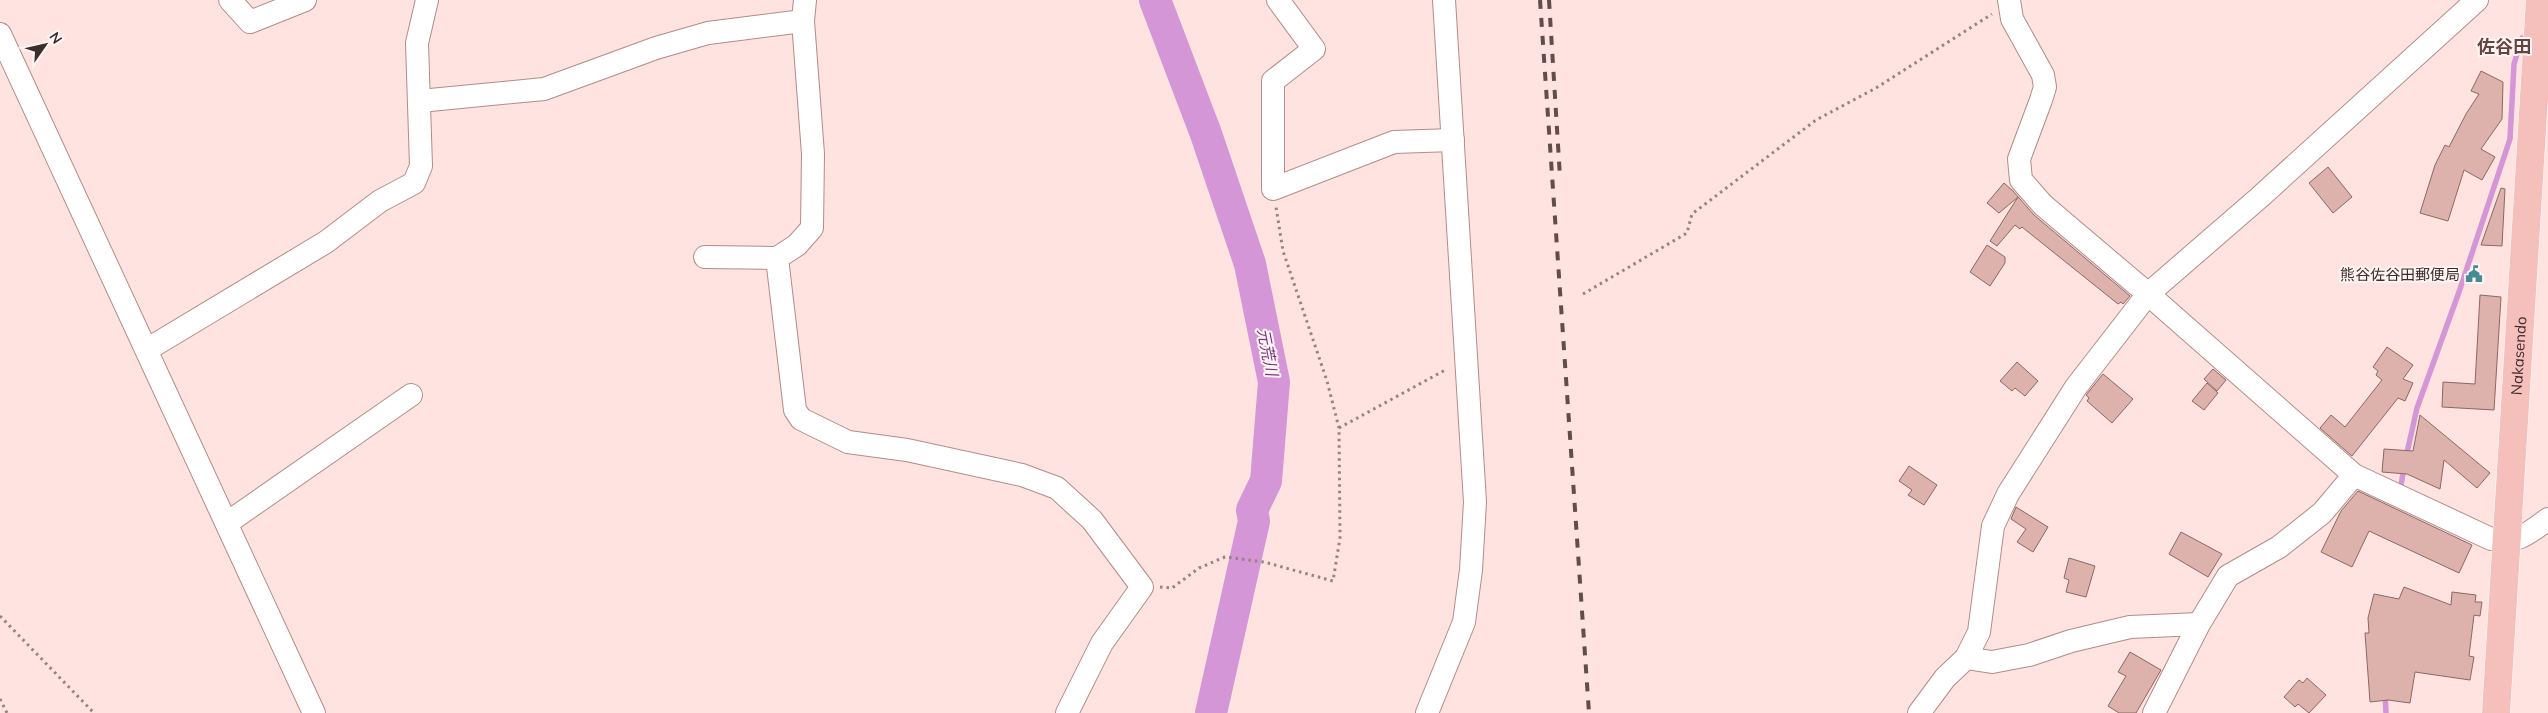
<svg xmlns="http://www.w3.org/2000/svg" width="2548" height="713" font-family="Mulish,'Noto Sans JP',sans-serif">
  <rect width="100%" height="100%" fill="#ffe3e0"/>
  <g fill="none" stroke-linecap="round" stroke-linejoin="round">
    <g stroke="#d496d6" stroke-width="5.5">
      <polyline points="2406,457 2417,408 2459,292 2510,139 2514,64 2522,38"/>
      <polyline points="2400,491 2404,468"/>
      <polyline points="2385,694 2386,713"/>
    </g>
    <polyline stroke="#d496d6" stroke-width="32" points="1155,0 1206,134 1250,264 1274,382 1266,481 1252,510 1254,521 1211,713"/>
  </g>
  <g fill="#ddb1ac" stroke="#8e6763">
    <polygon points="2481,71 2503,82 2502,119 2481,149 2495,157 2482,180 2464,170 2448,221 2420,213 2435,165 2445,145 2449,147 2466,114 2479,94 2471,91"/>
    <polygon points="2328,167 2352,197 2333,213 2309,183"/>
    <polygon points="2004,183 2013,191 2034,215 2130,296 2123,304 2121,302 2118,304 2022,227 2020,229 2015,225 1997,246 1990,241 2018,197 1999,213 1987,203"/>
    <polygon points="2501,188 2505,189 2502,246 2481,245"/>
    <polygon points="1987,245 2005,257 2005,263 1990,286 1970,272"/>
    <polygon points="2480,295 2501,297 2494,410 2442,407 2443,382 2475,384"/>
    <polygon points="2387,347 2413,365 2403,379 2413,383 2405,401 2398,398 2352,456 2320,428 2331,415 2345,427 2382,380 2376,375 2378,371 2373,367"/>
    <polygon points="2017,362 2038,381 2025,396 2015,388 2012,391 2000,381"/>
    <polygon points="2213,369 2226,380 2217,391 2204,379"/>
    <polygon points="2103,374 2133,399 2112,423 2087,401 2089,398 2086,395"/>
    <polygon points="2207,383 2218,393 2204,410 2192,401"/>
    <polygon points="2420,415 2490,473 2477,488 2444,460 2440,489 2407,474 2382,472 2384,449 2413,451"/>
    <polygon points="1909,466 1937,485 1924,505 1908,495 1912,490 1899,481"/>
    <polygon points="2358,491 2472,545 2459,573 2369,531 2352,567 2321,552 2341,511"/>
    <polygon points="2016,507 2048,527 2033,552 2017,542 2026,529 2011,519"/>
    <polygon points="2181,532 2222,554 2208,577 2169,554"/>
    <polygon points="2069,558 2095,566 2086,597 2066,592 2069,580 2064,578"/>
    <polygon points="2404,587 2451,605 2452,592 2476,595 2475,602 2482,602 2480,616 2474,615 2469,656 2474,657 2470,680 2415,672 2410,703 2388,700 2370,702 2365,633 2369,633 2368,618 2374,594 2399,599"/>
    <polygon points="2130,652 2161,670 2136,713 2119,713 2108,706 2126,676 2118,672"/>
    <polygon points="2307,678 2326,695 2309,713 2298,704 2295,707 2284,697 2299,680 2303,683"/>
  </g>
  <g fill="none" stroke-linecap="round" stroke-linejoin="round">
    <g stroke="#b48b86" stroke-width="24">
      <g id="minor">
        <polyline points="230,0 250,22 305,0"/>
        <polyline points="1278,0 1314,49 1273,81 1273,189 1394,142 1453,140"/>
        <path d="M2009,0L2012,19L2043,75L2045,87L2041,100L2019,159L2021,180L2043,205L2148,294L2354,475L2491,539C2517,544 2528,534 2548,519"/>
        <polyline points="0,34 314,713"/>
        <polyline points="420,101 544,89 656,48 708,33 803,21"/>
        <polyline points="705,257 777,258 797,245 812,228 813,154 803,21 805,0"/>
        <polyline points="777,258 795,410 801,419 848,442 907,450 1022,475 1057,488 1092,520 1142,587 1102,643 1067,713"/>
        <polyline points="148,349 326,242 380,201 414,183 421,166 417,43 427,0"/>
        <polyline points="227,523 411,395"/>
        <polyline points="1966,658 1992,662 2029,655 2071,641 2130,627 2199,624"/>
        <polyline points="1427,713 1464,622 1471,570 1475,502 1444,0"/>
        <polyline points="1919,713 1945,678 1966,658 1979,632 1993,526 2008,494 2076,387 2148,294 2260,197 2477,0"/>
        <polyline points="2154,713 2199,624 2228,576 2279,547 2322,513 2354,475"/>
      </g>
    </g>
    <g stroke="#fff" stroke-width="29">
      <g id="highway">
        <path id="s1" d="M2496,713L2540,0"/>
      </g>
    </g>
    <g stroke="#998280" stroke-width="3" stroke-dasharray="2.5 4" stroke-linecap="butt">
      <polyline points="1583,294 1687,233 1692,214 1816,120 1876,88 1992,14"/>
      <polyline points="1339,428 1447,369"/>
      <polyline points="1160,587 1172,588 1199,568 1225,557 1264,562 1333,581 1340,538 1339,428 1327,381 1283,251 1276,207"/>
      <polyline points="0,616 94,713"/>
      <polyline points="0,699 7,713"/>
    </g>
    <use href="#minor" stroke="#fff" stroke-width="22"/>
    <use href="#highway" stroke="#f5c0bb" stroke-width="28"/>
    <g stroke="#614e4c" stroke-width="4" stroke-dasharray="9 9" stroke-linecap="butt">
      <polyline points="1540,0 1589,713"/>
      <polyline points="1549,0 1560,177"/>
    </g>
  </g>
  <defs>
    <g id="civic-bare" transform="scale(1.35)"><path d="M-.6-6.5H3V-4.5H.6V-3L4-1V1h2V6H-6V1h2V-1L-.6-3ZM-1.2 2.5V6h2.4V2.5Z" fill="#448b93" stroke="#fff5f4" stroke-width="2.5" paint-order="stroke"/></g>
  </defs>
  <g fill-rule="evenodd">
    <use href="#civic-bare" x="2474" y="274"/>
  </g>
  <g text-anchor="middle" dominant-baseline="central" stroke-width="4" stroke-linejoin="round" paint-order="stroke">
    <g font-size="15" fill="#3d2c2a" stroke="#fff5f4" text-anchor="end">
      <text x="2460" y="274">熊谷佐谷田郵便局</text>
    </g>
    <g font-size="15" fill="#3d2c2a" stroke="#fff5f4">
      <text stroke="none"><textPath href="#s1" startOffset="358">Nakasendo</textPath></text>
    </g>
    <g font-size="16" font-style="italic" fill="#7b337f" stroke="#fff5f4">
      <text transform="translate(1268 352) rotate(79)">元荒川</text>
    </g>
    <g font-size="18" font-weight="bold" fill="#67433f" stroke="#fff5f4">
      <text x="2504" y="46">佐谷田</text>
    </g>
  </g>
  <g transform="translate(45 45) rotate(56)" stroke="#fff5f4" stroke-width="4" paint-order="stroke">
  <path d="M0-4L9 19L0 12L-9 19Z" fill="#3d2c2a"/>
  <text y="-8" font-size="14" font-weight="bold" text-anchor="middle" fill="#3d2c2a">N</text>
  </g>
</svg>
